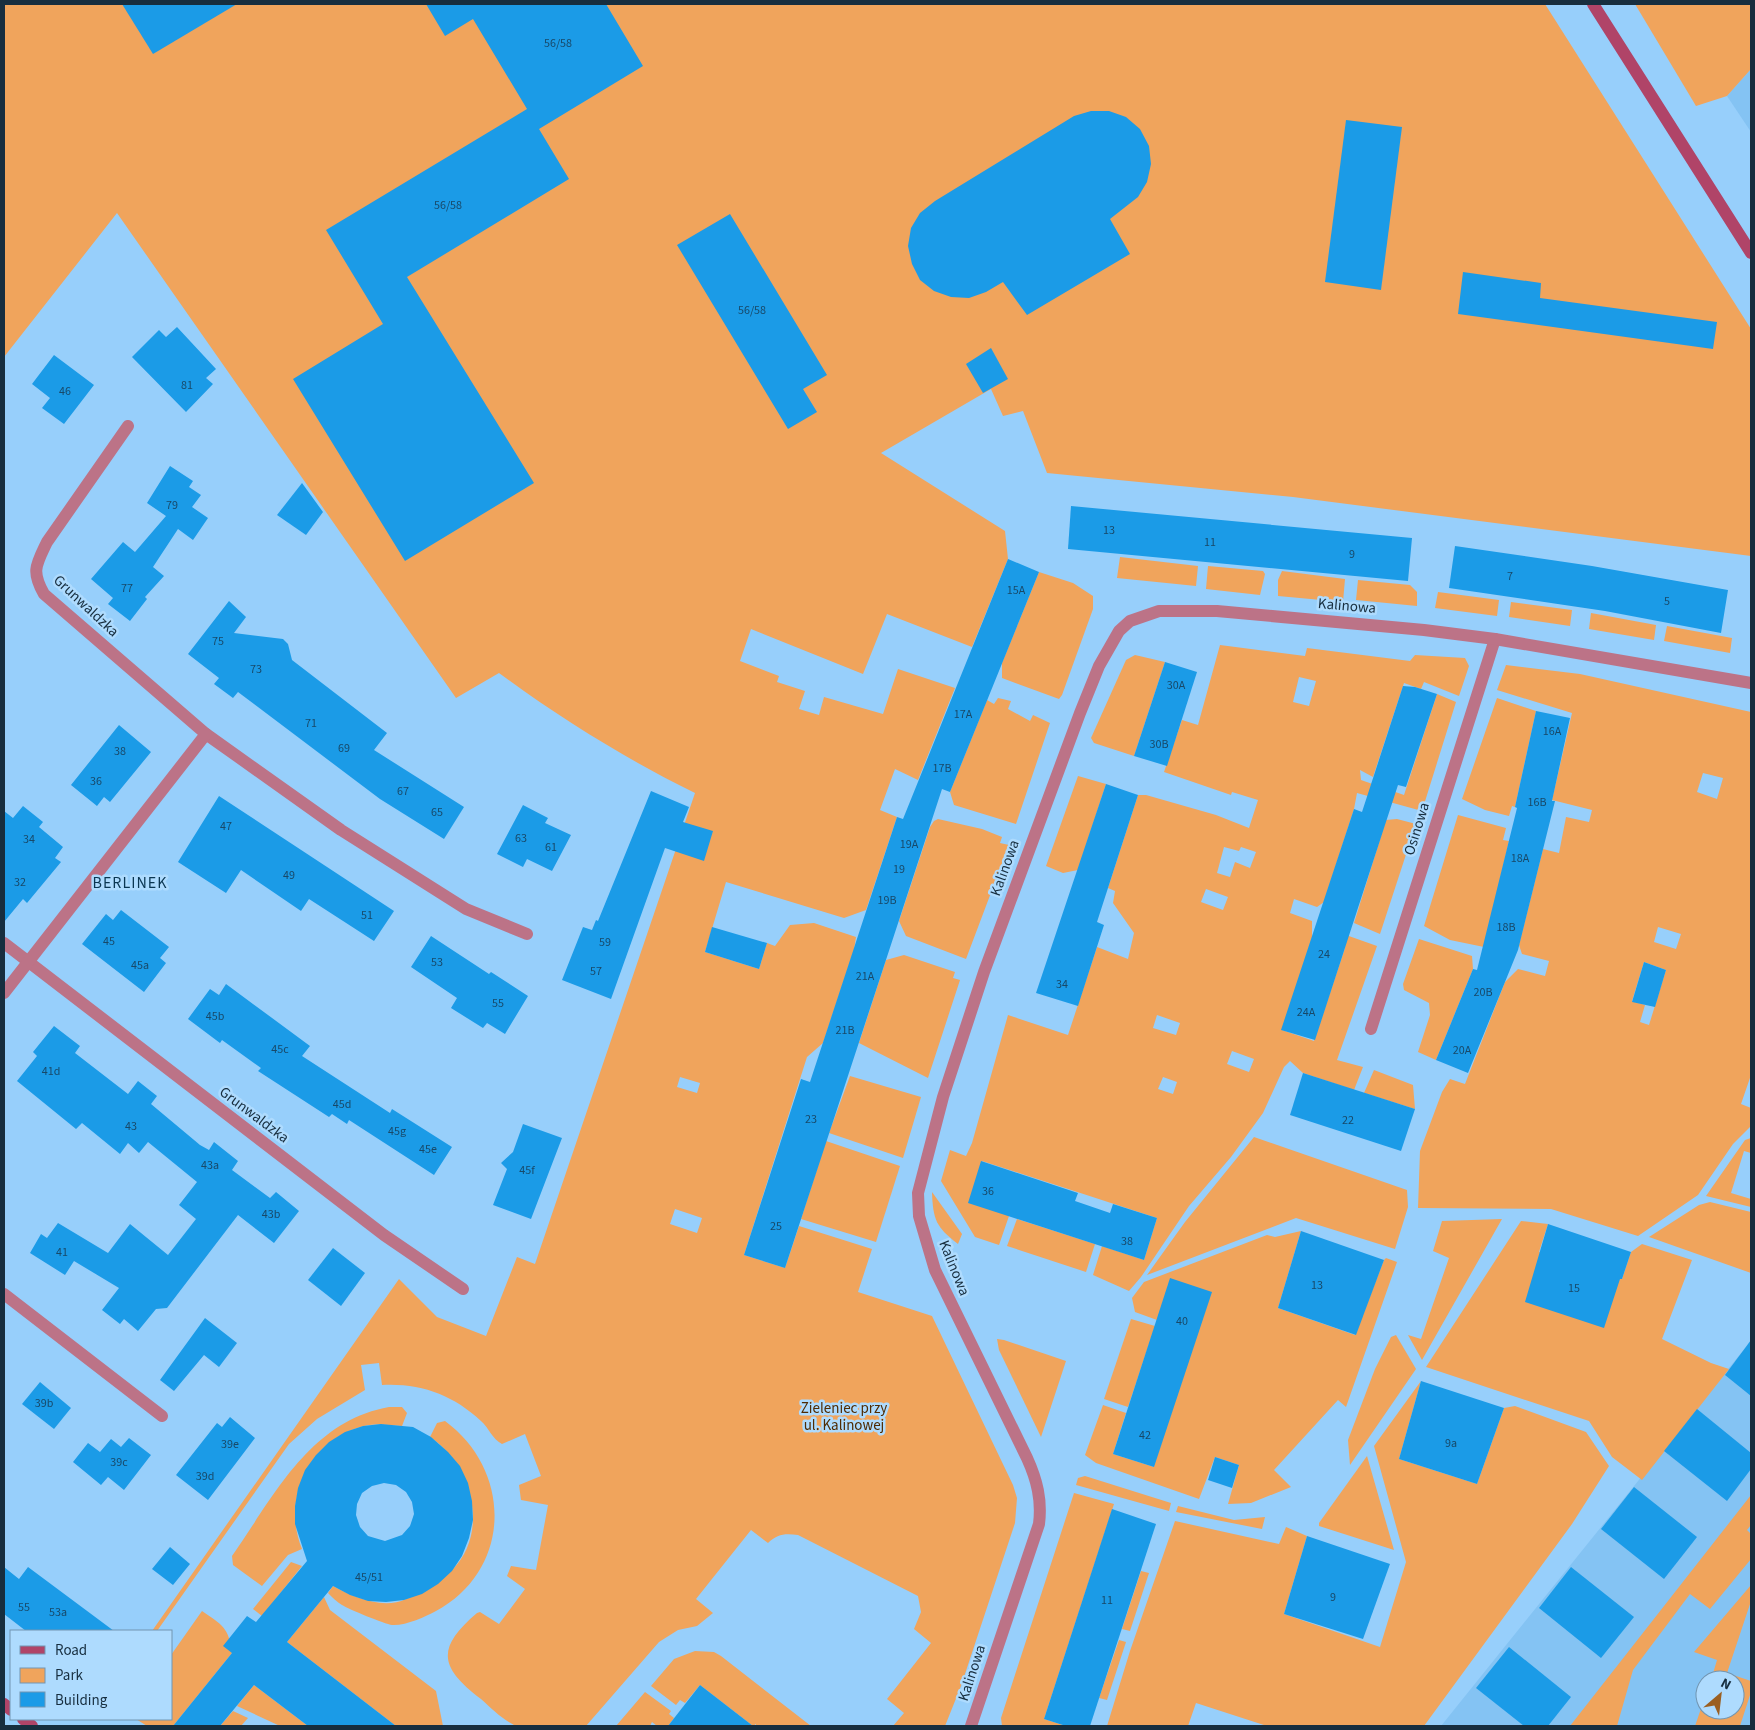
<svg xmlns="http://www.w3.org/2000/svg" width="1755" height="1730" font-family="'Source Sans 3',sans-serif">
  <rect width="100%" height="100%" fill="#97cffb"/>
  <g fill="#84c3f3" fill-rule="evenodd">
    <polygon points="1751,69 1751,132 1727,96"/>
    <path d="M1741,1353L1751,1361V1726H1441ZM1705,1680H1735V1710H1705Z"/>
  </g>
  <g fill="#f0a45c" fill-rule="evenodd">
    <path d="M4,4H1545L1751,329V556L1293,497L1047,473L1023,411L1003,416L991,389L881,453L1005,531L1008,559L972,647L887,614L863,674L751,629L740,661L779,676L777,682L805,691L799,709L819,715L824,697L883,714L898,669L955,688L918,780L895,769L880,810L897,817L866,910L844,918L726,882L705,952L759,969L767,943L775,946L790,925L814,923L856,937L854,950L823,1043L807,1057L744,1255L785,1268L799,1226L872,1249L858,1292L932,1316L1013,1485L1017,1498L1015,1523L961,1686L945,1726H893L904,1713L887,1699L931,1643L914,1629L921,1612L918,1596L798,1535C785,1533 777,1534 768,1543L751,1530L696,1599L713,1613L697,1626L678,1630L659,1642L586,1726C573,1726 522,1730 514,1725C502,1719 491,1708 481,1699C439,1667 436,1648 477,1613L480,1612L499,1624L525,1589L507,1576L511,1566L536,1570L548,1505L521,1500L519,1485L541,1476L525,1434L502,1444C492,1439 489,1428 481,1421C453,1395 421,1383 382,1385L379,1363L361,1365L365,1390L317,1419L289,1444L157,1631H152L399,1279L437,1317L486,1336L517,1257L535,1264L695,793C626,759 561,719 499,673L456,698L117,213L4,357ZM680,1077L700,1083L697,1093L677,1087ZM675,1209L702,1218L697,1233L670,1224Z"/>
    <polygon points="1635,4 1751,4 1751,69 1727,96 1696,106"/>
    <polygon points="1120,557 1198,566 1196,586 1117,578"/>
    <polygon points="1208,566 1263,571 1265,574 1260,595 1206,589"/>
    <polygon points="1282,571 1345,579 1343,602 1278,596 1278,580"/>
    <polygon points="1039,572 1073,583 1093,596 1093,609 1062,695 1059,699 1002,678 1002,663"/>
    <polygon points="1358,580 1410,585 1417,592 1417,606 1356,600"/>
    <polygon points="1438,592 1499,600 1497,616 1435,608"/>
    <polygon points="1511,602 1572,610 1570,626 1509,617"/>
    <polygon points="1591,613 1656,625 1654,640 1589,629"/>
    <polygon points="1667,626 1732,638 1730,653 1664,641"/>
    <path d="M1220,645L1305,656L1307,648L1410,661L1415,655L1465,658L1469,666L1459,696L1424,682L1421,689L1404,683L1373,777L1360,770L1361,780L1404,795L1437,694L1456,702L1422,811L1357,793L1354,809L1324,902L1317,907L1294,899L1290,913L1312,921V938L1282,1030L1314,1041L1345,948L1346,935L1377,946L1337,1060L1363,1067L1354,1090L1303,1073L1290,1061L1284,1067L1263,1113L1231,1157L1189,1206L1141,1277L1129,1291L1093,1275L1102,1246L1144,1260L1157,1218L982,1161L1009,1216L999,1245L975,1237L941,1181L950,1150L966,1156L972,1143L1008,1015L1068,1035L1097,947L1128,959L1134,933L1113,903L1115,891L1108,888L1138,795H1146L1216,815L1249,828L1258,800L1232,792L1231,795L1164,772L1182,720L1198,725ZM1299,677L1316,681L1309,706L1293,702ZM1224,847L1239,851L1241,847L1256,852L1250,868L1235,862L1230,877L1217,873ZM1206,889L1228,897L1223,910L1201,902ZM1157,1015L1180,1023L1176,1035L1153,1028ZM1232,1051L1254,1059L1249,1072L1227,1064ZM1163,1077L1177,1082L1173,1094L1158,1089Z"/>
    <polygon points="1135,655 1165,662 1134,756 1094,743 1091,738 1126,660"/>
    <path d="M1506,665L1580,674L1751,712V1075L1741,1104L1751,1108V1126L1733,1144L1698,1195L1638,1236L1551,1209L1418,1208L1420,1151L1442,1092L1450,1079L1465,1084L1505,982L1518,969L1545,976L1549,961L1522,954L1519,945L1543,849L1559,853L1566,817L1589,822L1592,810L1552,800L1572,713L1497,690ZM1703,773L1723,778L1717,799L1697,792ZM1658,927L1681,934L1676,949L1654,942ZM1644,962L1666,970L1649,1025L1640,1022L1645,1005L1632,1001Z"/>
    <polygon points="998,698 1011,701 1008,709 1030,721 1033,715 1050,723 1016,824 954,805 950,792 987,700 994,704"/>
    <polygon points="1497,698 1536,711 1515,807 1512,806 1509,816 1485,810 1462,799"/>
    <polygon points="1078,776 1106,784 1078,870 1063,873 1046,866"/>
    <polygon points="1458,815 1506,828 1503,840 1509,841 1484,947 1450,940 1424,926"/>
    <polygon points="938,819 982,829 1002,837 1000,843 1009,845 966,959 906,936 899,921 930,827 934,821"/>
    <polygon points="1397,819 1416,824 1380,934 1354,923 1386,820"/>
    <polygon points="1419,939 1472,956 1473,969 1436,1060 1418,1052 1430,1015 1429,1003 1404,990 1403,984"/>
    <polygon points="904,955 955,972 953,978 960,980 928,1078 859,1043 886,960"/>
    <polygon points="1374,1070 1413,1085 1415,1109 1364,1093"/>
    <polygon points="850,1076 921,1097 903,1158 829,1133"/>
    <polygon points="1254,1137 1407,1190 1408,1207 1395,1249 1296,1218 1147,1275 1185,1222"/>
    <polygon points="1751,1138 1751,1153 1744,1151 1731,1193 1751,1199 1751,1207 1706,1196 1745,1140"/>
    <polygon points="826,1141 900,1166 876,1242 801,1219"/>
    <path d="M932,1192L962,1234L958,1244C936,1227 933,1220 932,1192Z"/>
    <polygon points="1710,1202 1751,1212 1751,1273 1649,1237 1699,1205"/>
    <polygon points="1017,1219 1095,1244 1086,1272 1007,1246"/>
    <polygon points="1502,1219 1422,1360 1408,1335 1421,1339 1449,1258 1433,1251 1442,1221"/>
    <polygon points="1521,1221 1548,1224 1539,1252 1622,1279 1631,1252 1642,1244 1692,1260 1662,1339 1711,1363 1729,1369 1642,1480 1612,1457 1589,1421 1426,1367"/>
    <polygon points="1301,1231 1278,1308 1355,1335 1384,1260 1386,1258 1397,1262 1346,1407 1338,1400 1274,1470 1291,1487 1251,1503 1228,1504 1239,1465 1215,1457 1199,1499 1096,1463 1085,1455 1103,1405 1126,1413 1113,1454 1154,1467 1157,1320 1135,1312 1132,1298 1144,1282 1267,1235 1275,1237"/>
    <polygon points="1131,1319 1155,1326 1128,1407 1104,1399"/>
    <polygon points="1396,1335 1416,1369 1350,1465 1348,1440 1375,1369 1391,1337"/>
    <polygon points="997,1339 1004,1340 1066,1361 1041,1437 999,1350"/>
    <polygon points="1421,1381 1399,1459 1477,1484 1504,1408 1515,1406 1586,1432 1609,1466 1572,1524 1424,1726 1267,1726 1196,1703 1188,1726 1107,1726 1130,1651 1175,1521 1279,1544 1286,1527 1307,1536 1284,1614 1380,1647 1406,1562 1374,1446"/>
    <path d="M389,1407H402L407,1413L402,1426C389,1425 377,1423 364,1426C310,1439 281,1498 302,1549L288,1555L262,1586L233,1565L232,1556C274,1496 310,1421 389,1407Z"/>
    <path d="M445,1421C513,1471 512,1570 436,1611C425,1617 405,1626 392,1625C385,1624 348,1609 342,1605C337,1602 332,1597 328,1593L333,1586C353,1597 383,1610 406,1599C414,1595 422,1589 429,1585C436,1580 446,1576 452,1570C491,1531 471,1464 430,1437L437,1423Z"/>
    <polygon points="1367,1456 1394,1550 1319,1526 1319,1523"/>
    <polygon points="1085,1476 1171,1503 1169,1511 1076,1485 1078,1478"/>
    <polygon points="1074,1493 1114,1504 1044,1719 1066,1726 1002,1726 1001,1718"/>
    <polygon points="1751,1495 1751,1525 1747,1530 1751,1534 1751,1559 1710,1609 1690,1594 1633,1670 1617,1726 1570,1726"/>
    <polygon points="1178,1506 1234,1520 1265,1517 1262,1529 1176,1512"/>
    <polygon points="291,1562 302,1566 262,1616 253,1609"/>
    <polygon points="1141,1571 1149,1573 1130,1631 1122,1629"/>
    <polygon points="1751,1585 1751,1601 1727,1673 1751,1681 1751,1692 1740,1726 1695,1726 1705,1697 1705,1710 1735,1710 1735,1680 1711,1680 1717,1660 1694,1652"/>
    <polygon points="324,1597 330,1610 436,1691 443,1726 396,1726 287,1642"/>
    <path d="M202,1611C222,1625 229,1627 232,1653L173,1726H147L136,1719H171V1655Z"/>
    <polygon points="1119,1640 1126,1642 1107,1700 1099,1698"/>
    <polygon points="695,1651 714,1652 721,1656 811,1726 756,1726 756,1724 753,1726 700,1685 685,1703 680,1700 676,1705 651,1686 674,1659"/>
    <polygon points="254,1685 308,1726 280,1726 237,1706"/>
    <polygon points="645,1692 671,1711 669,1714 674,1718 668,1726 657,1726 652,1722 650,1726 616,1726"/>
    <polygon points="233,1711 248,1718 241,1726 220,1726"/>
  </g>
  <g fill="#1b9be7" fill-rule="evenodd">
    <polygon points="122,4 237,4 153,54"/>
    <polygon points="426,4 606,4 643,66 539,129 569,179 407,277 534,483 405,561 293,379 383,324 326,230 527,109 473,19 445,36"/>
    <polygon points="1091,111 1109,111 1126,117 1140,129 1149,146 1151,164 1147,182 1138,197 1110,219 1130,254 1027,315 1003,282 986,292 969,298 951,297 934,291 920,280 912,264 908,246 911,228 920,213 935,201 1074,116"/>
    <polygon points="1346,120 1402,127 1381,290 1325,282"/>
    <polygon points="730,214 827,375 803,389 817,412 788,429 677,245"/>
    <polygon points="1463,272 1541,283 1540,298 1717,322 1713,349 1458,314"/>
    <polygon points="177,327 216,369 206,378 213,384 186,412 132,357 159,330 166,337"/>
    <polygon points="991,348 1008,379 983,393 966,364"/>
    <polygon points="54,355 94,385 64,424 42,408 50,398 32,384"/>
    <polygon points="170,466 193,481 189,487 201,495 192,507 208,518 193,540 178,529 153,567 164,576 145,597 147,599 130,621 108,604 113,598 91,579 123,542 135,552 166,516 147,503"/>
    <polygon points="302,483 323,512 306,535 277,515"/>
    <polygon points="1071,506 1412,538 1408,581 1068,549"/>
    <polygon points="1455,546 1592,566 1728,590 1721,633 1605,611 1449,588"/>
    <polygon points="1008,559 1039,572 950,792 942,789 785,1268 744,1255 801,1079 810,1082 897,817 903,819"/>
    <polygon points="229,601 246,617 234,633 283,639 288,644 292,660 387,733 374,750 464,807 444,839 380,799 238,692 233,698 214,684 219,678 188,654"/>
    <polygon points="1165,662 1197,672 1167,766 1134,756"/>
    <polygon points="1403,686 1415,687 1437,694 1406,787 1398,785 1315,1040 1281,1030 1354,809 1362,812"/>
    <polygon points="1536,711 1570,718 1552,801 1555,801 1518,950 1468,1073 1436,1060 1473,969 1477,970 1517,808 1515,807"/>
    <polygon points="119,725 151,752 110,802 104,797 97,806 71,785"/>
    <polygon points="1106,784 1138,795 1097,922 1104,925 1078,1006 1036,993"/>
    <polygon points="651,791 689,807 683,822 713,831 704,861 665,848 611,999 562,980 583,927 592,930 596,920 598,921"/>
    <polygon points="219,796 394,911 374,941 309,899 301,911 241,870 226,893 178,862"/>
    <polygon points="523,805 548,818 545,823 571,835 552,871 527,859 523,867 497,854"/>
    <polygon points="23,806 43,822 39,827 63,847 55,858 61,862 27,903 23,899 4,922 4,811 13,818"/>
    <polygon points="121,910 169,947 160,958 166,963 144,992 82,944 106,914 113,920"/>
    <polygon points="712,927 767,943 759,969 705,952"/>
    <polygon points="431,936 489,974 491,972 528,996 505,1034 487,1023 483,1028 451,1008 457,998 411,967"/>
    <polygon points="1644,962 1666,970 1655,1007 1632,1002"/>
    <polygon points="226,984 310,1046 302,1056 390,1113 392,1109 452,1147 434,1175 349,1120 347,1124 332,1114 329,1117 258,1071 261,1068 222,1040 220,1043 188,1019 210,989 219,995"/>
    <polygon points="54,1026 80,1046 75,1053 128,1094 138,1081 157,1096 151,1104 200,1145 209,1150 214,1142 238,1161 232,1170 270,1198 276,1192 299,1211 274,1243 238,1215 167,1308 156,1309 138,1331 124,1319 120,1324 102,1310 119,1288 74,1261 65,1275 30,1253 41,1234 47,1238 58,1223 108,1253 130,1224 168,1255 196,1219 179,1205 197,1182 148,1142 139,1153 128,1143 120,1154 82,1123 76,1129 17,1081 37,1056 33,1052"/>
    <polygon points="1303,1073 1415,1109 1401,1151 1290,1115"/>
    <polygon points="523,1124 562,1138 531,1219 493,1205 507,1169 501,1163 513,1152"/>
    <polygon points="981,1161 1078,1193 1075,1201 1110,1213 1113,1204 1157,1218 1144,1260 968,1203"/>
    <polygon points="1548,1224 1631,1252 1622,1279 1620,1279 1604,1328 1525,1302"/>
    <polygon points="1301,1231 1384,1260 1356,1335 1278,1308"/>
    <polygon points="333,1248 365,1273 341,1306 308,1280"/>
    <polygon points="1170,1278 1212,1292 1154,1467 1113,1454"/>
    <polygon points="205,1318 237,1343 219,1367 204,1355 174,1391 160,1380"/>
    <polygon points="1751,1340 1751,1396 1725,1375"/>
    <polygon points="1421,1381 1504,1408 1477,1484 1399,1459"/>
    <polygon points="40,1382 71,1408 54,1429 22,1404"/>
    <polygon points="1697,1409 1751,1453 1751,1469 1727,1501 1664,1451"/>
    <polygon points="230,1417 255,1438 208,1500 176,1475 217,1423 222,1427"/>
    <path d="M381,1424L413,1427L431,1437L448,1452L460,1466L468,1483L472,1501L473,1520L469,1538L462,1556L452,1571L438,1584L422,1594L404,1600L386,1602L368,1601L350,1595L333,1586L287,1642L396,1726H308L254,1685L220,1726H173L232,1653L223,1646L247,1616L256,1622L307,1561L295,1524V1506L298,1488L305,1470L316,1455L329,1442L345,1432L363,1426ZM384,1483L396,1485L406,1492L412,1502L414,1514L410,1526L402,1535L385,1541L368,1536L360,1527L356,1515L357,1504L362,1493L372,1486Z"/>
    <polygon points="129,1438 151,1455 124,1490 108,1477 101,1485 73,1462 88,1443 100,1452 111,1439 121,1447"/>
    <polygon points="1215,1457 1239,1465 1232,1488 1208,1480"/>
    <polygon points="1634,1487 1697,1537 1664,1579 1601,1529"/>
    <polygon points="1112,1509 1156,1524 1090,1726 1066,1726 1044,1719"/>
    <polygon points="1307,1536 1390,1564 1363,1639 1284,1614"/>
    <polygon points="170,1547 190,1564 173,1585 152,1569"/>
    <polygon points="4,1567 19,1579 28,1567 114,1631 26,1631 4,1614"/>
    <polygon points="1571,1567 1634,1617 1601,1658 1539,1608"/>
    <polygon points="1509,1647 1571,1697 1548,1726 1524,1726 1476,1688"/>
    <polygon points="700,1685 753,1726 668,1726"/>
  </g>
  <g fill="none" stroke-linecap="round" stroke-linejoin="round">
    <g stroke="#bc7387" stroke-width="12">
      <polyline points="206,734 341,830 466,909 527,934"/>
      <polyline points="4,943 384,1235 463,1289"/>
      <path d="M4,993L206,734L44,594C31,571 36,565 47,542L128,426"/>
      <polyline points="1371,1029 1495,639"/>
      <polyline points="4,1294 162,1416"/>
      <path d="M971,1726L1039,1524C1042,1500 1037,1480 1027,1458L935,1270L919,1216L918,1193L943,1097L984,972L1080,713L1099,666L1119,631L1130,621L1159,611H1217L1424,630L1495,639L1751,683"/>
    </g>
    <g stroke="#b04468" stroke-width="12">
      <polyline points="1593,4 1751,253"/>
      <polyline points="4,1704 11,1710"/>
      <polyline points="23,1719 32,1726"/>
    </g>
  </g>
  <g text-anchor="middle" dominant-baseline="central" stroke-width="5" stroke-linejoin="round" paint-order="stroke">
    <g font-size="12" fill="#184969">
      <text x="558" y="43">56/58</text>
      <text x="448" y="205">56/58</text>
      <text x="752" y="310">56/58</text>
      <text x="187" y="385">81</text>
      <text x="65" y="391">46</text>
      <text x="172" y="505">79</text>
      <text x="1109" y="530">13</text>
      <text x="1210" y="542">11</text>
      <text x="1352" y="554">9</text>
      <text x="1510" y="576">7</text>
      <text x="127" y="588">77</text>
      <text x="1016" y="590">15A</text>
      <text x="1667" y="601">5</text>
      <text x="218" y="641">75</text>
      <text x="256" y="669">73</text>
      <text x="1176" y="685">30A</text>
      <text x="963" y="714">17A</text>
      <text x="311" y="723">71</text>
      <text x="1552" y="731">16A</text>
      <text x="1159" y="744">30B</text>
      <text x="344" y="748">69</text>
      <text x="120" y="751">38</text>
      <text x="942" y="768">17B</text>
      <text x="96" y="781">36</text>
      <text x="403" y="791">67</text>
      <text x="1537" y="802">16B</text>
      <text x="437" y="812">65</text>
      <text x="226" y="826">47</text>
      <text x="521" y="838">63</text>
      <text x="29" y="839">34</text>
      <text x="909" y="844">19A</text>
      <text x="551" y="847">61</text>
      <text x="1520" y="858">18A</text>
      <text x="899" y="869">19</text>
      <text x="289" y="875">49</text>
      <text x="20" y="882">32</text>
      <text x="887" y="900">19B</text>
      <text x="367" y="915">51</text>
      <text x="1506" y="927">18B</text>
      <text x="109" y="941">45</text>
      <text x="605" y="942">59</text>
      <text x="1324" y="954">24</text>
      <text x="437" y="962">53</text>
      <text x="140" y="965">45a</text>
      <text x="596" y="971">57</text>
      <text x="865" y="976">21A</text>
      <text x="1062" y="984">34</text>
      <text x="1483" y="992">20B</text>
      <text x="498" y="1003">55</text>
      <text x="1306" y="1012">24A</text>
      <text x="215" y="1016">45b</text>
      <text x="845" y="1030">21B</text>
      <text x="280" y="1049">45c</text>
      <text x="1462" y="1050">20A</text>
      <text x="51" y="1071">41d</text>
      <text x="342" y="1104">45d</text>
      <text x="811" y="1119">23</text>
      <text x="1348" y="1120">22</text>
      <text x="131" y="1126">43</text>
      <text x="397" y="1131">45g</text>
      <text x="428" y="1149">45e</text>
      <text x="210" y="1165">43a</text>
      <text x="527" y="1170">45f</text>
      <text x="988" y="1191">36</text>
      <text x="271" y="1214">43b</text>
      <text x="776" y="1226">25</text>
      <text x="1127" y="1241">38</text>
      <text x="62" y="1252">41</text>
      <text x="1317" y="1285">13</text>
      <text x="1574" y="1288">15</text>
      <text x="1182" y="1321">40</text>
      <text x="44" y="1403">39b</text>
      <text x="1145" y="1435">42</text>
      <text x="1451" y="1443">9a</text>
      <text x="230" y="1444">39e</text>
      <text x="119" y="1462">39c</text>
      <text x="205" y="1476">39d</text>
      <text x="369" y="1577">45/51</text>
      <text x="1333" y="1597">9</text>
      <text x="1107" y="1600">11</text>
      <text x="24" y="1607">55</text>
      <text x="58" y="1612">53a</text>
    </g>
    <g font-size="15" fill="#172e3f" stroke="#aedbfe">
      <text transform="translate(86 606) rotate(43)">Grunwaldzka</text>
      <text transform="translate(1347 606) rotate(5)">Kalinowa</text>
      <text transform="translate(1417 829) rotate(-73)">Osinowa</text>
      <text transform="translate(1005 868) rotate(-70)">Kalinowa</text>
      <text transform="translate(254 1115) rotate(37)">Grunwaldzka</text>
      <text transform="translate(954 1268) rotate(68)">Kalinowa</text>
      <text transform="translate(972 1673) rotate(-72)">Kalinowa</text>
    </g>
    <g font-size="15" fill="#4f2b03" stroke="#aedbfe">
      <text x="844" y="1408">Zieleniec przy<tspan x="844" dy="17">ul. Kalinowej</tspan></text>
    </g>
    <g font-size="16" letter-spacing="1" fill="#0a3652" stroke="#aedbfe">
      <text x="130" y="883">BERLINEK</text>
    </g>
  </g>
  <rect width="1755" height="1730" fill="none" stroke="#172e3f" stroke-width="10"/>
  <rect x="10" y="1630" width="162" height="90" fill="#aedbfe" stroke="#7296b2"/>
  <rect x="20" y="1646" width="25" height="8" fill="#b04468" stroke="#7296b2"/>
  <text x="55" y="1655" font-size="15" fill="#172e3f">Road</text>
  <rect x="20" y="1668" width="25" height="15" fill="#f0a45c" stroke="#7296b2"/>
  <text x="55" y="1680" font-size="15" fill="#172e3f">Park</text>
  <rect x="20" y="1692" width="25" height="15" fill="#1b9be7" stroke="#7296b2"/>
  <text x="55" y="1705" font-size="15" fill="#172e3f">Building</text>
  <g transform="translate(1720 1695) rotate(28)"><circle r="24" fill="#aedbfe" stroke="#7296b2"/>
  <path d="M0-4L9 19L0 12L-9 19Z" fill="#9b5f21"/>
  <text y="-8" font-size="14" font-weight="bold" text-anchor="middle" fill="#172e3f">N</text>
  </g>
</svg>
